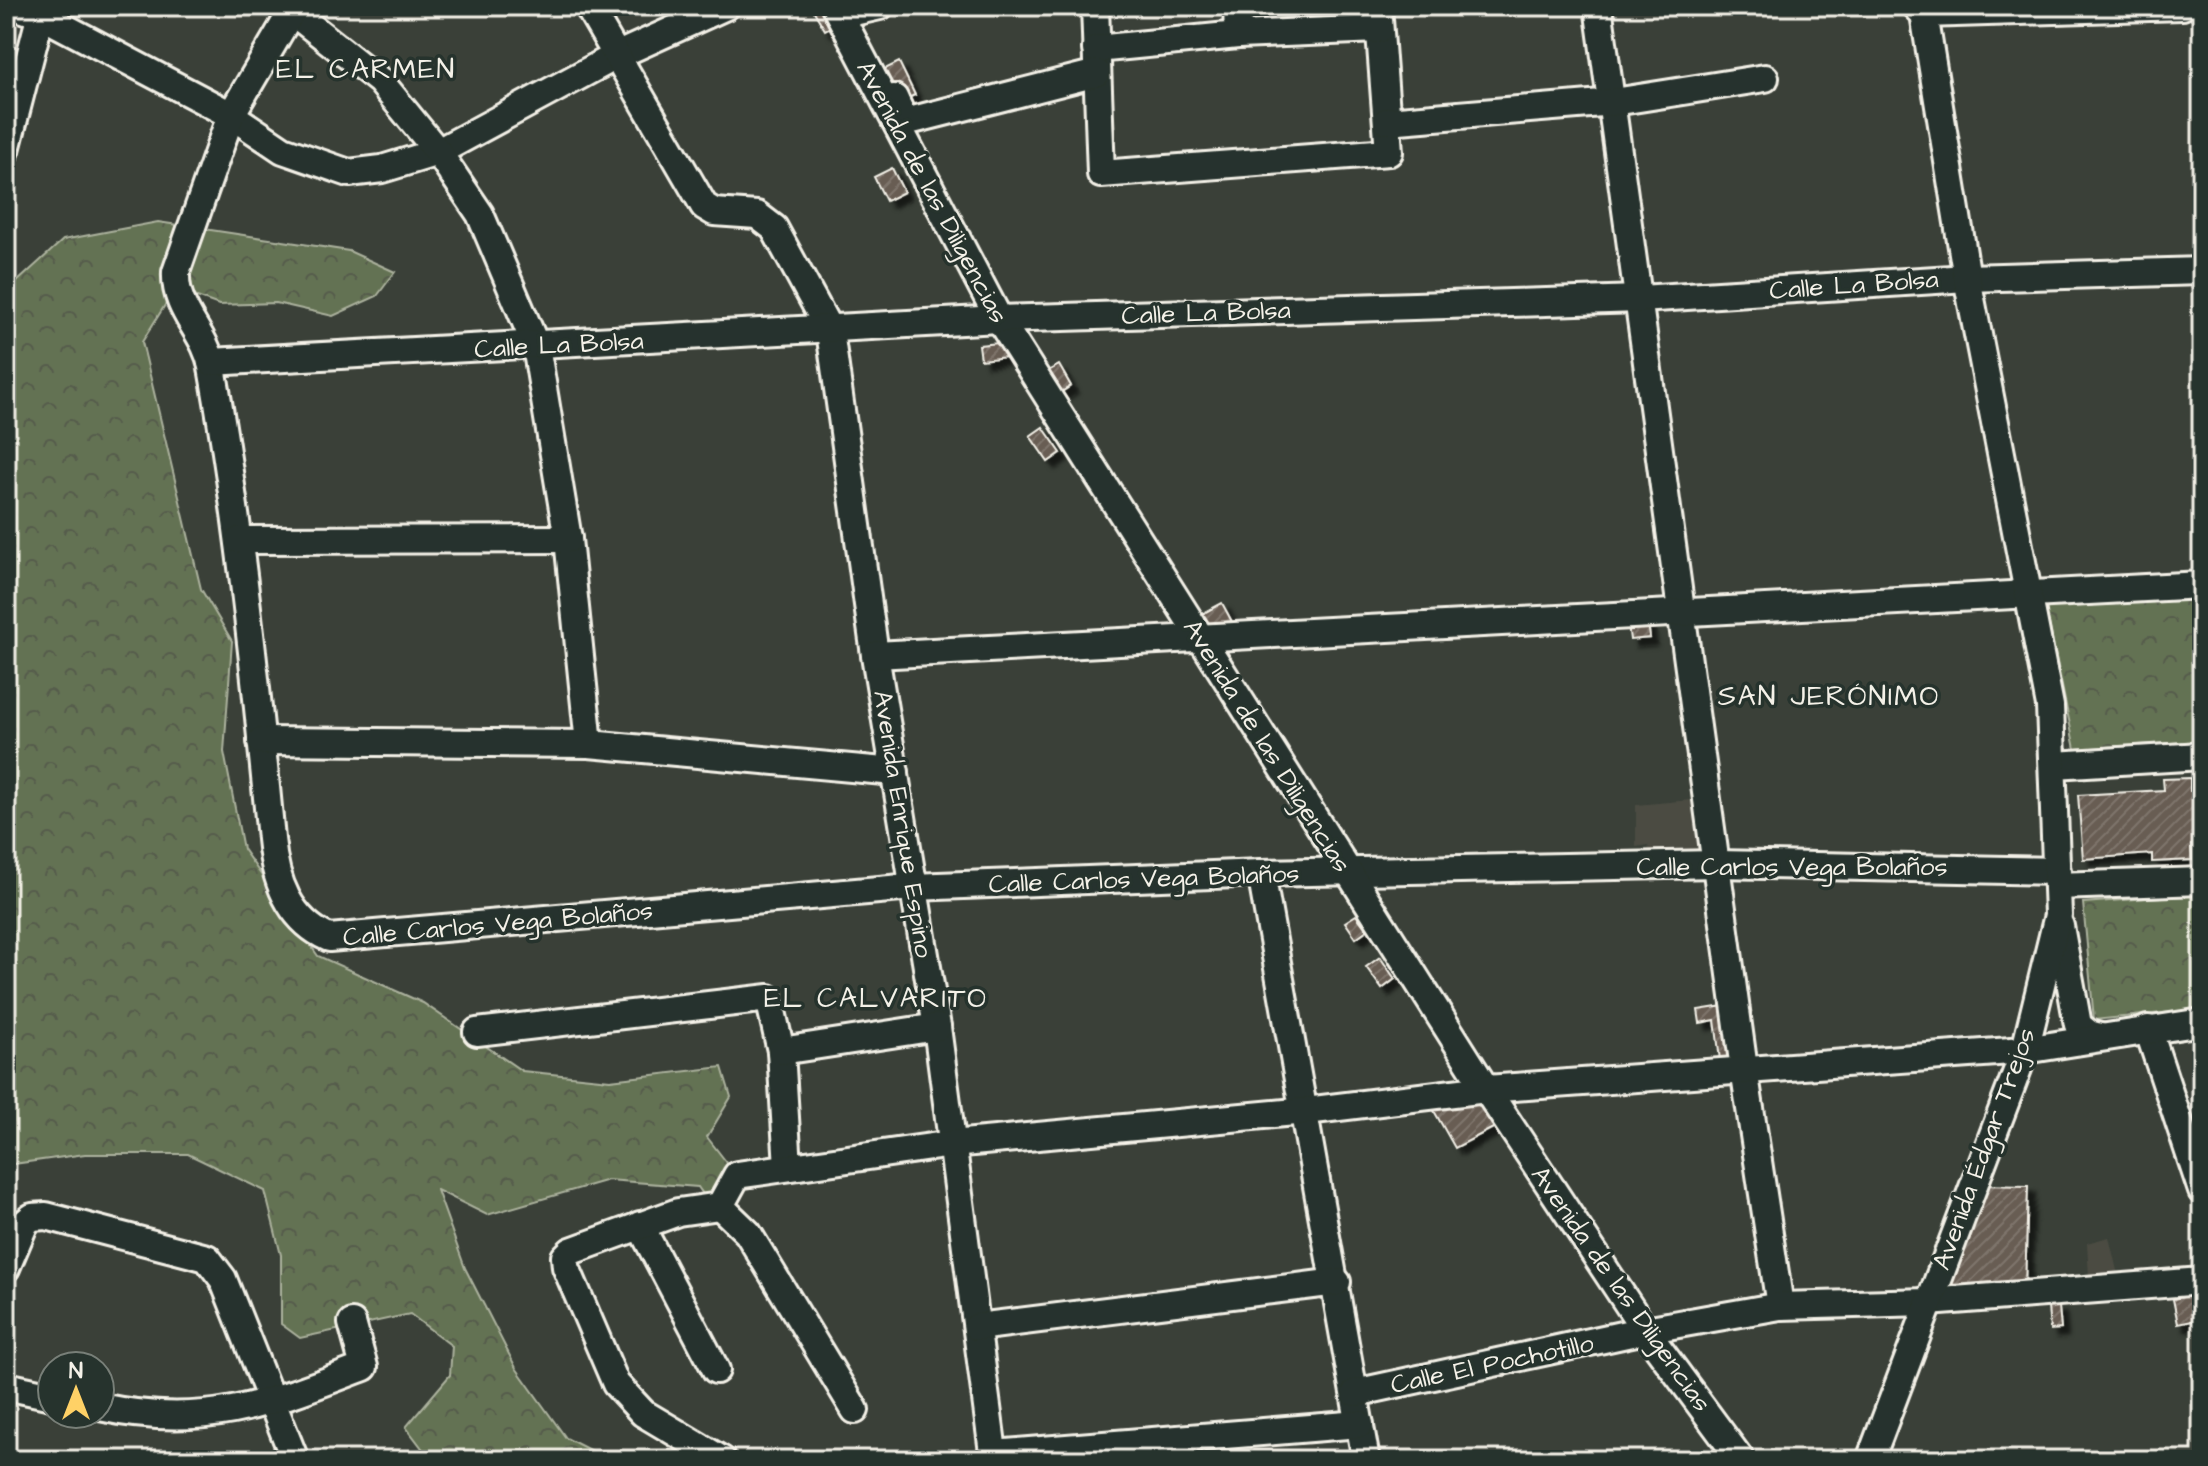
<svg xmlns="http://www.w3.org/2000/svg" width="2208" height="1466" font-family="'Architects Daughter',sans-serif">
  <defs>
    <pattern id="forest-crowns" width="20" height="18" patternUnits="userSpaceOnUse" patternTransform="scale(2)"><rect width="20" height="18" fill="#647253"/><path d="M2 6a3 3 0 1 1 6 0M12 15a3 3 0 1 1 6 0" fill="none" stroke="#555b4c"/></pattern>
    <pattern id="building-hatch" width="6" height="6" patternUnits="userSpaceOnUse" patternTransform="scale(2)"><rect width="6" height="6" fill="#685d53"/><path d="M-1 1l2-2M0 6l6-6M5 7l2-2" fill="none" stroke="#7e756c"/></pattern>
    <filter id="shadow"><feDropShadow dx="7" dy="7" stdDeviation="2" flood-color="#0009"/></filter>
  </defs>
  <rect width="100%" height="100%" fill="#3a4038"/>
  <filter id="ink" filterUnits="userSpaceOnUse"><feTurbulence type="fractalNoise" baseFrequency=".0125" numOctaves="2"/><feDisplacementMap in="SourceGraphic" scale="16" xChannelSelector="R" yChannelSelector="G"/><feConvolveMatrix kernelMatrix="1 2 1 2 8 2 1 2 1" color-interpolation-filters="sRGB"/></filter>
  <g filter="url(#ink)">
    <g fill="#4b4c43">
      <polygon points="1691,800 1698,850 1649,852 1648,845 1636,847 1636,805"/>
      <polygon points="2109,1237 2118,1275 2089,1276 2087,1243"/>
    </g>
    <g fill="url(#forest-crowns)" stroke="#acb29e" stroke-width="2">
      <polygon points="158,222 349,251 395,272 377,296 333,316 276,303 219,305 175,289 142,342 201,589 232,641 224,752 243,849 318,956 423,1003 522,1071 610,1080 722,1067 731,1097 707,1137 734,1172 710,1204 698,1187 608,1180 487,1215 437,1190 465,1268 516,1368 566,1438 609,1460 431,1460 406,1427 450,1375 452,1346 410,1314 300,1338 281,1324 281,1255 265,1191 188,1154 85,1154 6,1165 6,292 63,240"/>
      <polygon points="2202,597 2202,741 2075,749 2045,604"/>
      <polygon points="2202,894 2202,1009 2094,1020 2083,903"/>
    </g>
    <g fill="url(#building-hatch)" stroke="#f4f1e8" stroke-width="2" filter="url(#shadow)">
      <polygon points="825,6 836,24 825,30 812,8"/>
      <polygon points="899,62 915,95 897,103 881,71"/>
      <polygon points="892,168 904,192 886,201 874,177"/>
      <polygon points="999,343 1007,357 981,360 979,345"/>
      <polygon points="1059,365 1071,386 1058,394 1046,372"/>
      <polygon points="1043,427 1061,453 1048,462 1030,436"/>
      <polygon points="1222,603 1237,631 1208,630 1200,615"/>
      <polygon points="1648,622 1650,638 1630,640 1628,624"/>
      <polygon points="2190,778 2190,791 2202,791 2202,845 2191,845 2192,860 2152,862 2152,854 2083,859 2078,795 2164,790 2163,779"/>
      <polygon points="1356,915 1367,930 1356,938 1345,922"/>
      <polygon points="1380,957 1395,979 1382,989 1366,967"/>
      <polygon points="1724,1006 1731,1059 1720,1060 1715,1020 1700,1023 1698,1010"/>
      <polygon points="1468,1103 1483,1105 1495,1127 1455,1148 1433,1109"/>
      <polygon points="1979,1185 2028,1186 2025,1289 1951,1288 1945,1278"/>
      <polygon points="2202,1293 2202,1319 2178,1324 2173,1299"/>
      <polygon points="2059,1306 2061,1329 2050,1330 2048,1307"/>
    </g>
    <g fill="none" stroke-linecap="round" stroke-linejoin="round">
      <g stroke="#f4f1e8" stroke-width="32">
        <g id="minor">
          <polyline points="14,6 41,15 231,115 283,150 349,173 382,169 438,152 618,55 726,6"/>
          <polyline points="285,6 380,81 438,152 480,214 536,346 568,539 589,744"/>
          <path d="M295,6L231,115L176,272C174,311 206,332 212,367C240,524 256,681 271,839C275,881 289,920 329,938L913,887L1261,873L1717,864L2057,871"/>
          <polyline points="588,6 704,206 714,212 757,215 774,228 830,331 875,655 937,1027 994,1460"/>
          <polyline points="835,6 999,319 1486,1089 1645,1330 1741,1460"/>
          <polyline points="1095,6 1101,174 1389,152 1378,6"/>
          <polyline points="1237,6 1238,35"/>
          <polyline points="1598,6 1744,1069 1780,1306"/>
          <polyline points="1924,14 2182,6"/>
          <polyline points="840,15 880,6"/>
          <polyline points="1096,49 1238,35 1379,29"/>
          <polyline points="894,98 905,122 1097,73"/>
          <polyline points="1387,121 1614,102 1765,78"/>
          <polyline points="6,150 43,6"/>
          <polyline points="211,362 999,319 1640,299 1967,278 2202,271"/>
          <polyline points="240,540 568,539"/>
          <polyline points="875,655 2202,585"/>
          <polyline points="261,741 589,744 895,772"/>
          <polyline points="2054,765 2202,756"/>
          <polyline points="1261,873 1366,1460"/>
          <polyline points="2057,886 2202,881"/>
          <polyline points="2060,926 2078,1025 2089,1034 2100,1037"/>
          <polyline points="2148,1029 2202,1191"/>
          <polyline points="477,1032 769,998 781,1051 788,1167"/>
          <polyline points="781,1051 937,1027"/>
          <polyline points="720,1206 748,1233 855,1410"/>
          <polyline points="640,1225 716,1370"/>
          <polyline points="6,1268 25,1223 32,1217 46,1216 207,1258 223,1279 295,1460"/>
          <polyline points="977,1327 1337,1282"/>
          <polyline points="6,1386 52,1396"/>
          <polyline points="1355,1393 1645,1330 1780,1306 1928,1302 2202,1281"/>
          <path d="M100,1407C205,1430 268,1404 364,1367L352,1323"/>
          <polyline points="993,1454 1360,1424"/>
          <polyline points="722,1460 643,1413 616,1384 566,1267 565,1257 571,1251 678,1212 720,1206 737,1175 952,1144 1306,1111 1486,1089 2025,1050 2202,1022"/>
          <polyline points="1870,1460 2025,1050 2058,915 2050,706 1967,278 1924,14 1916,6"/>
        </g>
      </g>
      <use href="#minor" stroke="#26332d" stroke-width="26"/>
    </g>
  </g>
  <g text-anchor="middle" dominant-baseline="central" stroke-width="7" stroke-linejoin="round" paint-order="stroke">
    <g font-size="26" fill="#f4f1e8" stroke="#26332d">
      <text transform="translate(932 192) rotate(62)">Avenida de las Diligencias</text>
      <text transform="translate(1854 285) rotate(-4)">Calle La Bolsa</text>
      <text transform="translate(1206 313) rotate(-2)">Calle La Bolsa</text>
      <text transform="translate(559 345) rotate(-3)">Calle La Bolsa</text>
      <text transform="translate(1267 746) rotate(58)">Avenida de las Diligencias</text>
      <text transform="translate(903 824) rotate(81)">Avenida Enrique Espino</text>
      <text x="1792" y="867">Calle Carlos Vega Bolaños</text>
      <text transform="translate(1144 879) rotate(-2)">Calle Carlos Vega Bolaños</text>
      <text transform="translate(498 924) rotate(-5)">Calle Carlos Vega Bolaños</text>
      <text transform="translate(1984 1149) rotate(-70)">Avenida Édgar Trejos</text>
      <text transform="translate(1621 1289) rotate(55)">Avenida de las Diligencias</text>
      <text transform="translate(1492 1364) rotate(-12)">Calle El Pochotillo</text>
    </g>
    <g font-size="28" letter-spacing="2" fill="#f4f1e8" stroke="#26332d">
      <text x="366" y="69">EL CARMEN</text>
      <text x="1829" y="696">SAN JERÓNIMO</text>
      <text x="876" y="998">EL CALVARITO</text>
    </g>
  </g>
  <rect width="2208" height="1466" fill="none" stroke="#26332d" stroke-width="32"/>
  <rect x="16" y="16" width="2176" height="1434" fill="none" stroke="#f4f1e8" stroke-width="3" filter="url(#ink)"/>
  <g transform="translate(76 1390)"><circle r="38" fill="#26332d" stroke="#787f78" stroke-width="2"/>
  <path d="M0-6L14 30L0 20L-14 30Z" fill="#ffd166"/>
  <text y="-12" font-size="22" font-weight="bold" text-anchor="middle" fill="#f4f1e8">N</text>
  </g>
</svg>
